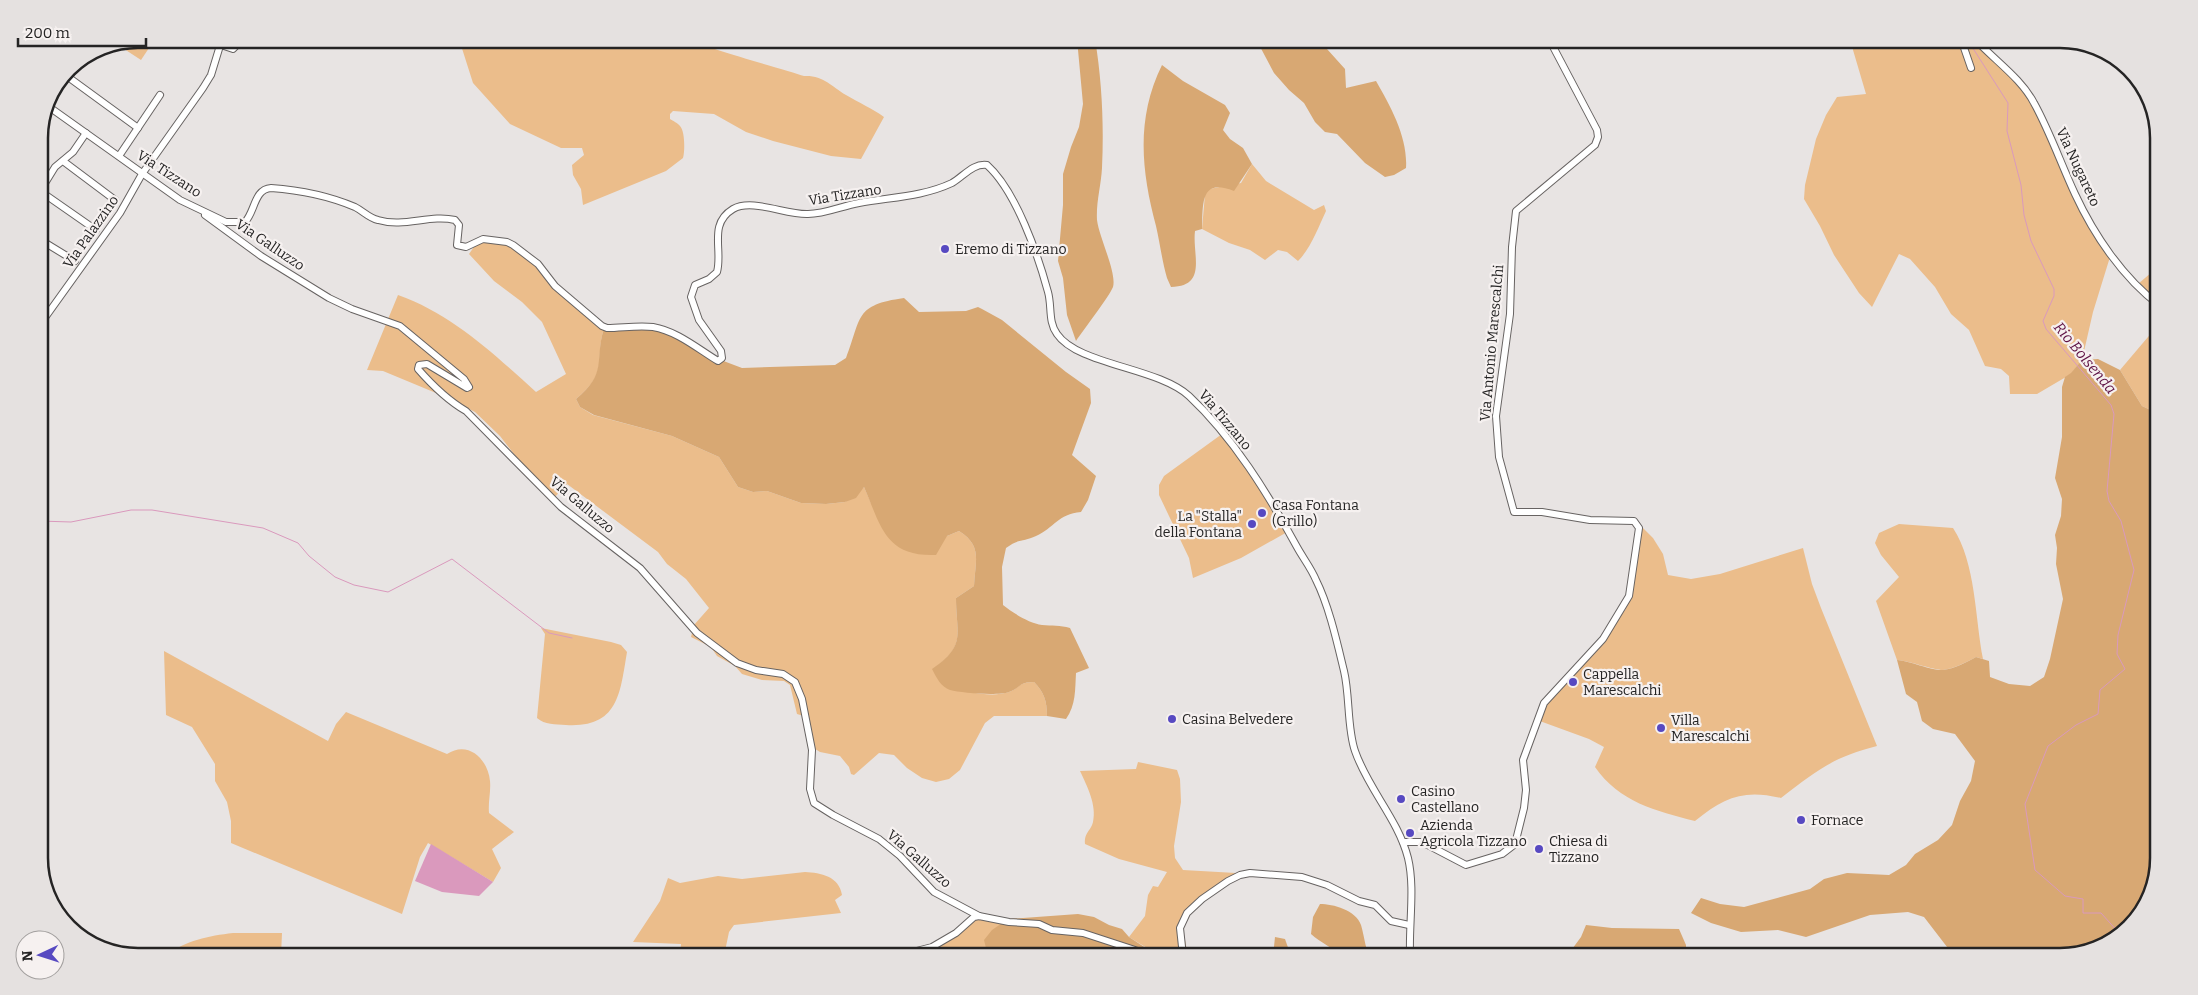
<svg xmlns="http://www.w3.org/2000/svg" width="2198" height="995" font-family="Bitter,serif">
  <rect width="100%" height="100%" fill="#e8e4e3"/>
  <g fill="#ebbd8b">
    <polygon points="138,39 155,39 141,60 115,43"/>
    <path d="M459,39H691C697,46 787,70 804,76C823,75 831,86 846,95C859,103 872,108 884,117L861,159L831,156L773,141L746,132L714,114L673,111L670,114V119C673,121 678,123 680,126C685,131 685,151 683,158L666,171L583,205L581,189L573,175L572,165L584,155L582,148H561L510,124L473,83Z"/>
    <polygon points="1853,39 1971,39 1986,50 2029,93 2066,176 2110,257 2093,312 2082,360 2071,374 2037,394 2010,394 2009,376 2001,369 1985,366 1969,330 1951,314 1935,287 1910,259 1899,254 1872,307 1859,293 1834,255 1820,226 1804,199 1805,185 1816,139 1826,115 1837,97 1866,94 1853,50"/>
    <path d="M1252,164L1266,181L1314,210L1324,205L1326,211C1318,228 1311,248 1298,261L1287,252L1278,250L1265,260L1250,250L1229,243L1202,229L1205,194L1209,189L1241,183Z"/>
    <path d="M489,240L514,246L604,328C594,362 610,371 576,399L580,407L593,415L672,436L719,457L738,487L753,492L767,491L801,503L826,504L845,502L864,487L871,503L947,536L959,531C983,546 975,561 974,586L956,598C956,634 967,645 933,669L949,689C967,691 991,698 1009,692C1020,688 1018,682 1034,682C1044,692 1047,701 1047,716H994L985,723L960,770L949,779L936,782L922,778L907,768L894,755L879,753L854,775L851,774L849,767L840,756L820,752L812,747L807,717L797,714L790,685L784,681L762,680L742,674L735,666L717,656L711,647L691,637L694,625L709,608L686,579L667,564L658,552L567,484L553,499L527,471L500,436L475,412L448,398L383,371L367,370L398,295C452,314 494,354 536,392L566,374L542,322L522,302L494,281L469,254L476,244Z"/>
    <polygon points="2159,266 2159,306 2138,284"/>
    <polygon points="2159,324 2159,414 2142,406 2120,370"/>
    <polygon points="1222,434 1289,531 1241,558 1193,578 1189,558 1159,495 1159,485 1164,476"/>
    <path d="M1899,524L1953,528C1976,563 1975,618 1983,659L1976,657C1967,662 1953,669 1943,670C1933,670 1910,661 1897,660L1876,601L1899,577L1881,555L1875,543L1879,533Z"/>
    <path d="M1640,525L1653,538L1663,554L1668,575L1691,579L1720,574L1803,548L1812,584L1821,608L1877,746C1833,757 1816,771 1781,798C1744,789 1724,797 1695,821C1656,811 1619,802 1595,767L1604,747L1589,739L1537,720L1546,703L1561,683L1626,609L1628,584Z"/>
    <path d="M541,628L611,642L621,645L627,652C620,693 619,728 566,725C555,724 545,725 537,718L545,634Z"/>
    <path d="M164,651L328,741L336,724L346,712L447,754C468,740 488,759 490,781C491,792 488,802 489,813L514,832L492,849L501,868L493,882L428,843L420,857L402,914L231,843V821L227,802L215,781V764L192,727L166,715Z"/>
    <path d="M1138,762L1177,770L1180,779L1181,802L1174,846L1175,858L1183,870L1236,873L1201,900L1182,924L1188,956H1160L1129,937L1145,916L1148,895L1153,886L1158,887L1167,872L1119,859L1085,844C1084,832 1091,831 1093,822C1097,805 1087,786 1080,771L1136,769Z"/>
    <path d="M805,872C821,873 839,876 842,895L835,900L841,913L734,925L729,932L724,956H680L681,944L633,942L660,901L668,878L680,883L718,876L742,879Z"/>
    <polygon points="973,918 1008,919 988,953 988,956 911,956 911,954 929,950"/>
    <path d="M233,933H282L281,956H166C185,940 209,936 233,933Z"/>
  </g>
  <g fill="#d8a873">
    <path d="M1077,39H1095C1102,81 1104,125 1102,168C1101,186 1096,202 1097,220C1099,237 1117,273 1113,287C1109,297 1084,329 1076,341L1067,315L1063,278L1058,261L1063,205V174L1071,147L1079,127L1083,104Z"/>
    <path d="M1256,39H1318L1345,69L1346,88L1376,81C1391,107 1408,138 1406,168L1394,175L1385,177L1365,163L1337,134L1325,132L1315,122L1304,103L1289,90L1274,73Z"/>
    <path d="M1162,65L1183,81L1225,105L1230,113L1223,130L1230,139L1243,148L1252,164L1234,191C1200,177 1203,204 1202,229L1195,231C1192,255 1208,286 1171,287L1167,278C1162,261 1160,243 1156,226C1141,170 1136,118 1162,65Z"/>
    <path d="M904,298L919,312L966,311L978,307L982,309L1002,320L1066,372L1090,389L1091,403L1072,455L1096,476L1088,500L1081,512C1058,514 1054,528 1036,536C1024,542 1019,538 1006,548L1002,567L1003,605C1013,613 1029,623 1042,625C1052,626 1060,625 1070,628L1089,668L1076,673C1075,690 1076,705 1066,719L1047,716C1047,701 1044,692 1034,682C1018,682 1021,688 1009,692C998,696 961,693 950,690C941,687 936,677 932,669C967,645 956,634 956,598L974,586C975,561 983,546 959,531L947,536L936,555C885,557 881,526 864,487L856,498L845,502L826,504L801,503L767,491L753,492L738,487L719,457L672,436L594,415L580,407L576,399C608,373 594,361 604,328L649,327L671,331L705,354L742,368L835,365L846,358C862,317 854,305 904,298Z"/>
    <path d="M2098,359L2120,370L2142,406L2159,414V857L2152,896L2115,940L2061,956H1954L1924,917L1908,912L1870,915L1806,937L1778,930L1741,932L1711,923L1691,913L1701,898L1720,904L1744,907L1810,889L1824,879L1847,873L1889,875L1906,865L1915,854L1938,840L1952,825L1960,801L1971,781L1975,761L1955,734L1933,729L1922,721L1917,702L1906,694L1897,660C1910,661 1933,671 1943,670C1954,669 1967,662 1976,657L1989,661L1990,677L2009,684L2030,686L2044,677L2050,659L2063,599L2056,564L2057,548L2055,535L2061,516L2062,499L2055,478L2062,437V387L2065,377L2071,373L2082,360Z"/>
    <path d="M1320,904C1333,904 1356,910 1361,925C1364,935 1365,946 1369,956H1341C1332,947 1321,943 1311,934L1313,917Z"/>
    <polygon points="1078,914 1094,917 1109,925 1122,929 1129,937 1158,956 988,956 984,940 992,930 1008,919"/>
    <polygon points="1586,925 1612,928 1679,929 1686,945 1686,956 1567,956 1581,937"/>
    <polygon points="1275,937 1285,939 1291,956 1273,956"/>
  </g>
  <polygon fill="#da99bd" points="431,844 493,882 479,896 442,892 415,881"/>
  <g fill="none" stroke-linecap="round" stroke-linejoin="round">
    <g stroke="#da99bd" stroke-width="1">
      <polyline points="1967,39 2008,103 2007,131 2021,185 2024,215 2031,241 2054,289 2054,296 2043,321 2046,329 2111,405 2114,414 2107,491 2109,501 2121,521 2134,570 2118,635 2117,654 2125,669 2100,690 2098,714 2076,725 2048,746 2025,804 2035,870 2065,896 2083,899 2083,913 2101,913 2120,934"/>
      <polyline points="39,521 71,522 131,510 152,510 263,528 298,543 309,556 335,577 354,585 388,592 452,559 549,633 572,638"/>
    </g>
    <g stroke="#676362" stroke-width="8">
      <g id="minor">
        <polyline points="1961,39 1971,68"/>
        <path d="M1975,39C1994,60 2021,78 2034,103C2050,132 2061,164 2075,194C2094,235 2123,278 2159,305"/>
        <polyline points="221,45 233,49 243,39"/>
        <polyline points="64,74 138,128"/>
        <path d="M45,104L180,200L226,222H245C255,212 254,189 271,188C299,190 329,196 355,207C363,211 369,218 378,220C404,228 430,214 455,220L459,225L457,245L466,247L483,239L507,242L513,245L538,264L555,286L602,326L607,328C622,328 638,325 653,327C677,331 698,349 718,361L722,358L721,351L699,320L691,297L695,285L709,279L717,272C723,250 708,224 733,209C752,198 786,215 808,214C825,214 842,206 859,203C891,197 922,197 952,183C964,176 973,163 987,165C1016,191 1038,255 1048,292C1052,306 1048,322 1057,334C1078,365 1157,367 1189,396C1233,437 1268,494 1297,547C1303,558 1311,568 1316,580C1329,606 1337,642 1344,671C1350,696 1347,728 1355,751C1368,789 1398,819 1408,858C1415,887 1409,922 1410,953L1413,956"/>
        <polyline points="119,156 160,95"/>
        <polyline points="63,161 115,200"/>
        <polyline points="40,191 96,230"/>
        <polyline points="39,193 55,167 73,152 86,133"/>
        <path d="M205,215L261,256L329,298L352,309L400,326L464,379L469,387L467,388L427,364L419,365L418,369C432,385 447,400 466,411L561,507L640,568L697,633L737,663L756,670L783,674L795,682L802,699L812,750L810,789L814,803L833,815L879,839L900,856L934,892L979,916"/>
        <polyline points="39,239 75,261"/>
        <polyline points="39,326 120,213 142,174 203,88 211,75 222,39"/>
        <polyline points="1403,842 1422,842 1466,865 1502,854 1515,844 1524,808 1526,790 1523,760 1544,703 1603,639 1629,596 1639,528 1634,521 1590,520 1542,512 1514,512 1499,457 1496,416 1510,314 1512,247 1516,211 1595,145 1598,137 1597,130 1549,39"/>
        <polyline points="816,956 848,955 855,956"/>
        <polyline points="897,956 932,947 956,933 974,917 979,916 1009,922 1039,924 1052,930 1083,933 1135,950 1145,956"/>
        <polyline points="1183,956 1180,928 1187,913 1202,899 1228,881 1240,875 1250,873 1302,877 1327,885 1359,901 1375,905 1391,921 1409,925"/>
      </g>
    </g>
    <use href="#minor" stroke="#fff" stroke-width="6"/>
  </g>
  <g fill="#5749c1" stroke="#f6f1f0" stroke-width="2">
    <circle cx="945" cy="249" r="5"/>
    <circle cx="1262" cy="513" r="5"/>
    <circle cx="1252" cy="524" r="5"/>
    <circle cx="1573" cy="682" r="5"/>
    <circle cx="1172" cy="719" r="5"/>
    <circle cx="1661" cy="728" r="5"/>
    <circle cx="1401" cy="799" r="5"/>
    <circle cx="1801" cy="820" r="5"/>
    <circle cx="1410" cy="833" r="5"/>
    <circle cx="1539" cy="849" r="5"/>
  </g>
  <g text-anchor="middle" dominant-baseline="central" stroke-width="4.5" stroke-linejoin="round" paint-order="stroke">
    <g font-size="14" fill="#252424" stroke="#f6f1f0">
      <text transform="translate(2078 167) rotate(65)">Via Nugareto</text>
      <text transform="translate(169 174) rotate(33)">Via Tizzano</text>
      <text transform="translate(845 195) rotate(-9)">Via Tizzano</text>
      <text transform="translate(91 232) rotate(-55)">Via Palazzino</text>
      <text transform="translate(270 245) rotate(34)">Via Galluzzo</text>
      <text transform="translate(1492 343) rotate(-85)">Via Antonio Marescalchi</text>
      <text transform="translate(1225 420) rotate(50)">Via Tizzano</text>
      <text transform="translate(582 505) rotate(40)">Via Galluzzo</text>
      <text transform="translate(919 859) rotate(41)">Via Galluzzo</text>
    </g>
    <g font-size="14" fill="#252424" stroke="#f6f1f0" text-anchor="start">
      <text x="955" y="249">Eremo di Tizzano</text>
      <text x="1272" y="505">Casa Fontana<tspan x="1272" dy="16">(Grillo)</tspan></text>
      <text x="1242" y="516" text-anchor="end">La "Stalla"<tspan x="1242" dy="16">della Fontana</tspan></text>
      <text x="1583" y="674">Cappella<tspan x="1583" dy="16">Marescalchi</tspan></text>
      <text x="1182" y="719">Casina Belvedere</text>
      <text x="1671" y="720">Villa<tspan x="1671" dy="16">Marescalchi</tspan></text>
      <text x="1411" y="791">Casino<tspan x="1411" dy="16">Castellano</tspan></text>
      <text x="1811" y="820">Fornace</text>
      <text x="1420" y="825">Azienda<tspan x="1420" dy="16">Agricola Tizzano</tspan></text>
      <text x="1549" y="841">Chiesa di<tspan x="1549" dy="16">Tizzano</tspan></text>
    </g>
    <g font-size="15" font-style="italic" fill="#5e1244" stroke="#f6f1f0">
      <text transform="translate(2085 358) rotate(50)">Rio Bolsenda</text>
    </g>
  </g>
  <path d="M0 0H2198V995H0ZM138 48H2060A90 90 0 0 1 2150 138V858A90 90 0 0 1 2060 948H138A90 90 0 0 1 48 858V138A90 90 0 0 1 138 48Z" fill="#e5e1e0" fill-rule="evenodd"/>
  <path fill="none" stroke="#252424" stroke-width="2.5" d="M138 48H2060A90 90 0 0 1 2150 138V858A90 90 0 0 1 2060 948H138A90 90 0 0 1 48 858V138A90 90 0 0 1 138 48Z"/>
  <g transform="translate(40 955) rotate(266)"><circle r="24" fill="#f6f1f0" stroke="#a29f9e"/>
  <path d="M0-4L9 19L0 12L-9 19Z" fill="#5749c1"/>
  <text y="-8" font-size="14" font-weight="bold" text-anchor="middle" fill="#252424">N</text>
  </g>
  <path d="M18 38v8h128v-8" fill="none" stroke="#252424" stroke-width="2.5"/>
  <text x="25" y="38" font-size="15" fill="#252424" stroke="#f6f1f0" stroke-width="4" paint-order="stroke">200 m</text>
</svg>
